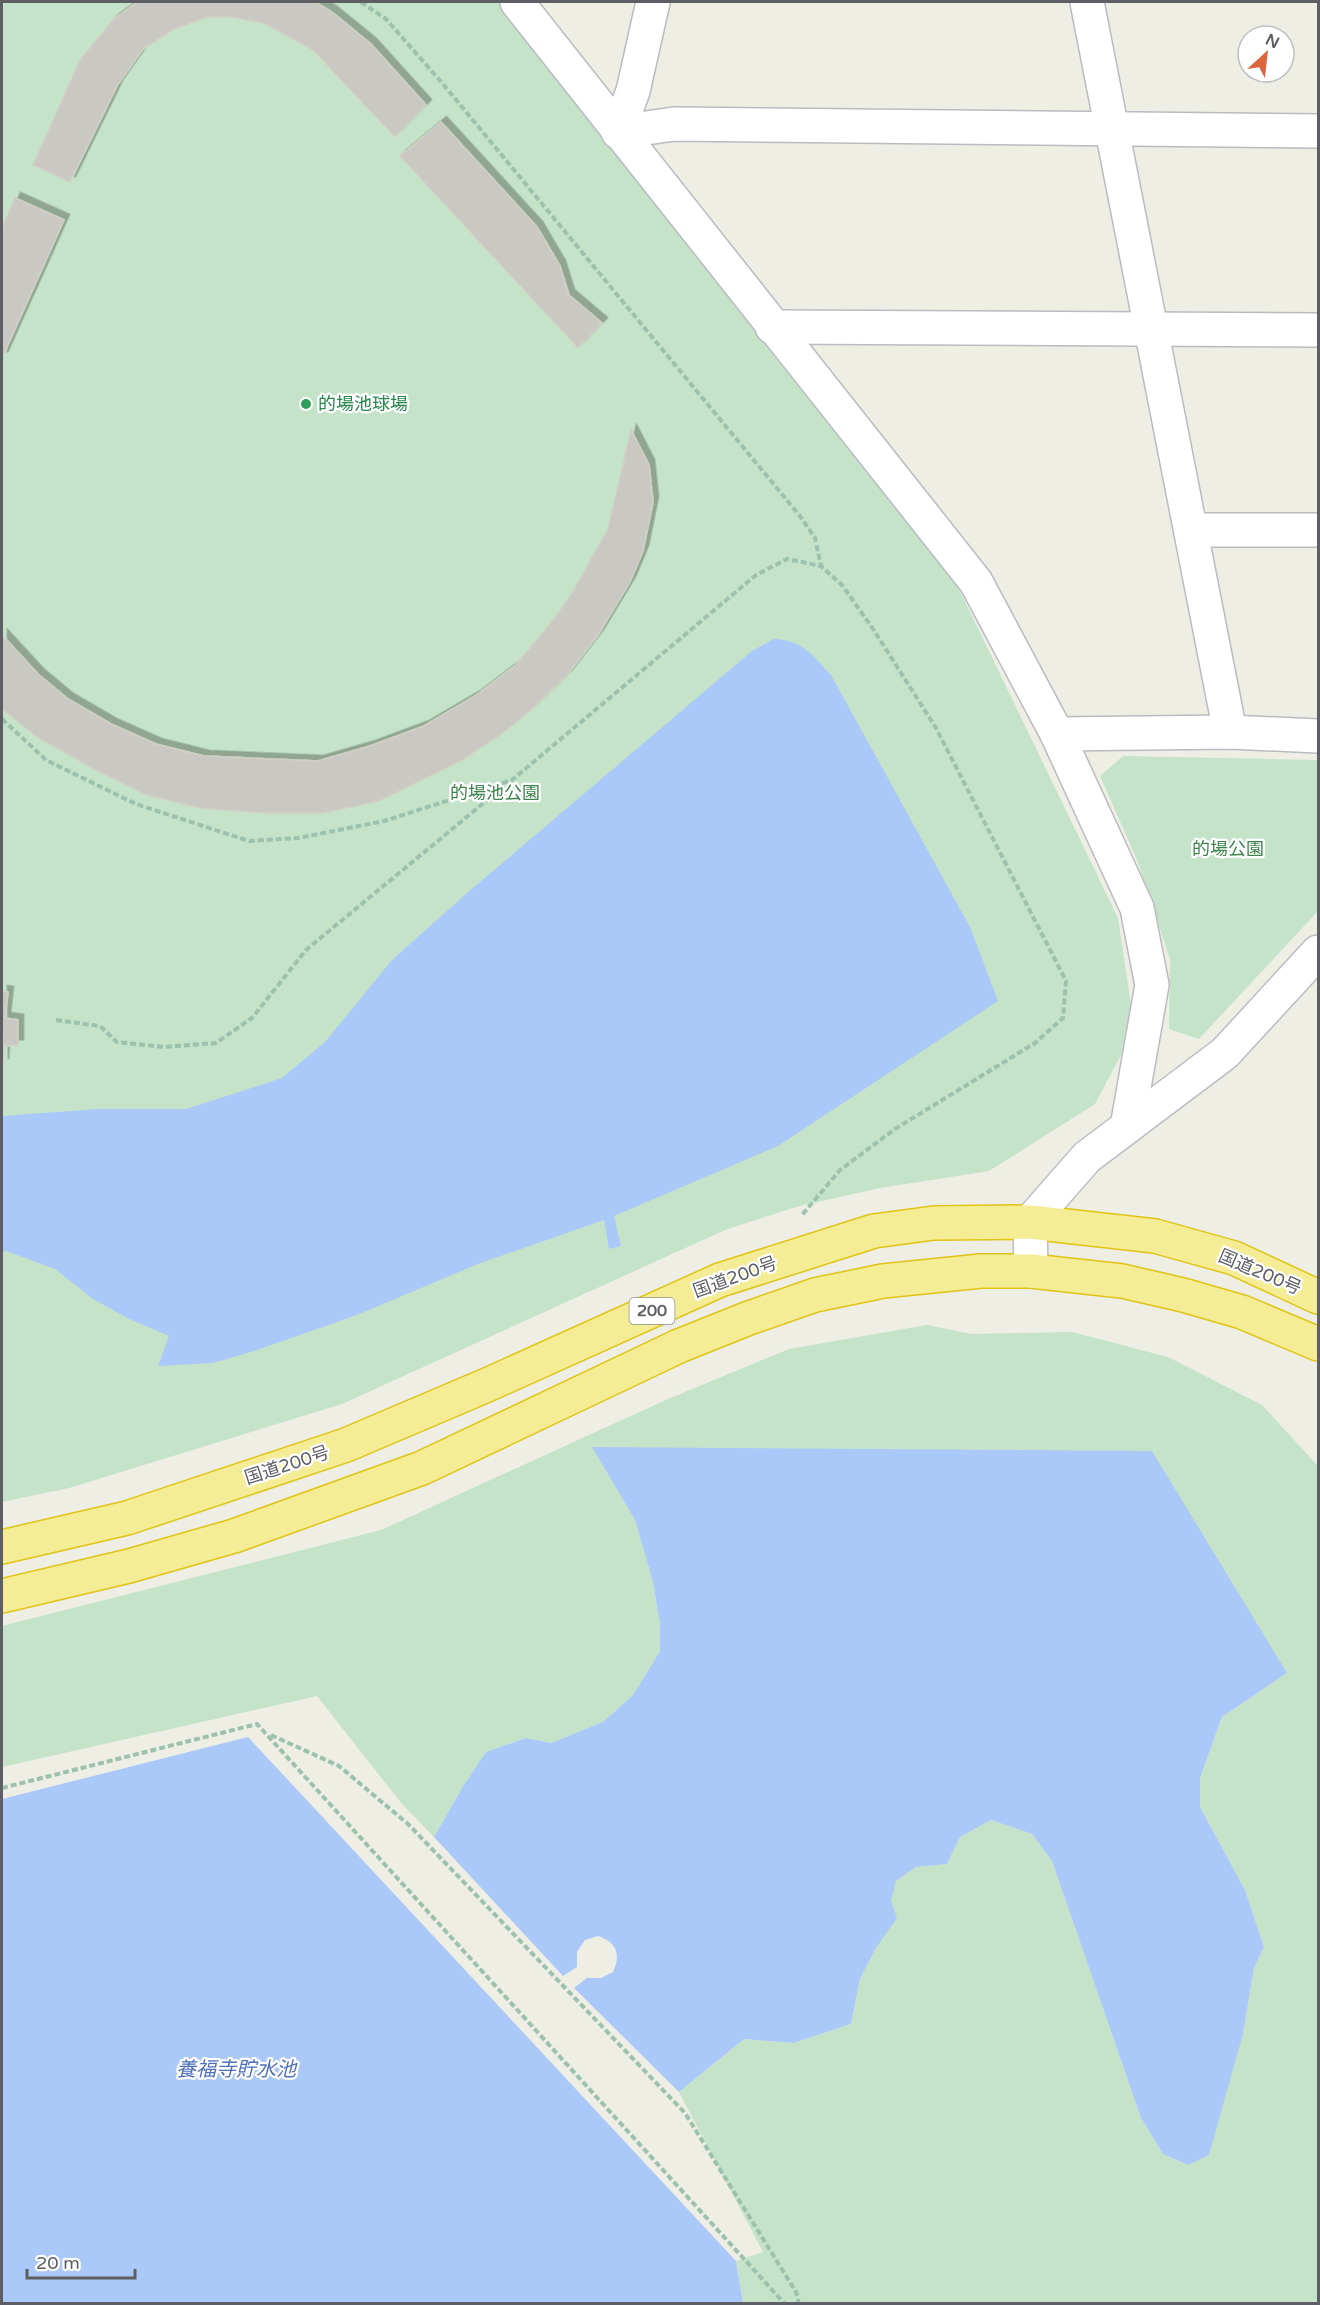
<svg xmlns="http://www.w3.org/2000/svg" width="1320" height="2305" font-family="'Varela Round','Noto Sans JP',sans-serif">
  <defs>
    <filter id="shadow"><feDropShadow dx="5.5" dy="-5.5" stdDeviation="0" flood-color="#0004"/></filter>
  </defs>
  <rect width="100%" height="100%" fill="#eeeee5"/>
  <g fill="#c4e3c9">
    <polygon points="2,2 500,2 956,583 1118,918 1131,1005 1121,1055 1095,1104 989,1171 880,1188 796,1207 725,1230 342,1404 69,1488 2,1502"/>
    <polygon points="1123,756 1318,760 1318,911 1199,1039 1169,1029 1170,959 1137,860 1100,776"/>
    <polygon points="927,1325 972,1334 1072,1332 1168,1357 1262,1405 1318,1466 1318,2303 743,2303 736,2261 763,2252 679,2092 744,2039 793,2043 851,2024 860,1979 876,1948 896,1881 916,1867 947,1864 960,1837 991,1820 1032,1834 1052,1861 1141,2118 1163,2154 1187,2165 1243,2034 1254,1968 1264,1947 1245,1890 1200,1807 1200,1778 1222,1717 1287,1673 593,1448 635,1520 653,1582 660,1624 660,1651 633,1695 603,1722 551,1743 526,1738 486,1752 462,1788 434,1837 402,1804 317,1696 2,1767 2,1626 381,1530 668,1399 789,1349"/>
  </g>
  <g fill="#abc9f8">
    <path d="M774,639C803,640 812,655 831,675L970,927L998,1001L778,1146L614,1216L621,1246L609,1249L604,1220L478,1264L357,1315L254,1351L213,1363L158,1366L169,1336L129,1319L93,1299L55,1269L6,1251L2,1252V1116L99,1109H186L282,1078L325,1042L392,960L467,893L752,651Z"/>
    <path d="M592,1447L1152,1451L1287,1673L1222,1717L1200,1778V1807L1245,1890L1264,1947L1254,1968L1243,2034L1209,2155L1188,2165L1163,2154L1141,2118L1052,1861L1032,1834L991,1820L960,1837L947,1864L916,1867L896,1881L891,1901L897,1918L876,1948L860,1979L851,2024L793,2043L744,2039L679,2092L574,1988L587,1978H601L613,1972C621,1955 617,1942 598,1936L585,1940L577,1952V1967L563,1976L434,1837L462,1788L486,1752L526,1738L551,1743L603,1722L633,1695L660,1651V1624L653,1582L635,1520Z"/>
    <polygon points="248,1737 736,2261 743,2303 2,2303 2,1799"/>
  </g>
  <g fill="#cac8c2" stroke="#d2d0c4" stroke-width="1.5" filter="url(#shadow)">
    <polygon points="137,2 315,2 332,12 371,44 426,105 395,137 313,50 264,23 230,17 207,17 174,29 143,49 118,84 70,182 33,165 80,60 113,20"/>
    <polygon points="441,122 537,227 560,266 569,295 602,323 578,348 400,156"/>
    <polygon points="15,198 64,220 2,358 2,228"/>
    <polygon points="631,430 649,465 653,502 643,551 630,582 598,635 567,675 532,709 500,735 462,760 379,801 323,813 265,813 200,808 147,795 94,769 37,737 2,709 2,635 38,674 68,699 111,724 156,744 204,756 318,761 370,746 424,726 475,696 516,665 554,619 572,593 608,529"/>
    <polygon points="2,991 8,992 5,1018 18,1020 18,1045 4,1046 3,1065"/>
  </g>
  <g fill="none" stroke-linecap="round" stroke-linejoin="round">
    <g stroke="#babbc0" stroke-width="36">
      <g id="street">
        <polyline points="517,2 976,582 1057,734 1137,908 1152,985 1127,1127"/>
        <polyline points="653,2 633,91 618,132 674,124 1318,131"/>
        <polyline points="1087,2 1230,732"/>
        <polyline points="772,327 1318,330"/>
        <polyline points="1191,530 1318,530"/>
        <polyline points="1057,734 1230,732 1318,736"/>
      </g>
    </g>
    <g stroke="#babcc2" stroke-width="36">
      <polyline id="secondary" points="1031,1271 1030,1222 1087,1157 1225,1053 1318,952"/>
    </g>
    <g stroke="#e0c413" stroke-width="36">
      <g id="highway">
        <polyline points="2,1547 127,1518 346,1445 487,1385 720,1280 874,1231 934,1223 1030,1222 1155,1236 1234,1258 1318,1297"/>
        <polyline points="2,1596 129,1566 234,1536 422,1468 679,1346 749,1318 815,1295 883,1281 981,1271 1031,1271 1122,1281 1183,1295 1242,1312 1318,1344"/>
      </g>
    </g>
    <g stroke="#9cc1ad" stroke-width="4" stroke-dasharray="6 3" stroke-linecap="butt">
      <polyline points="361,2 386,19 443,84 800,516 815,538 821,566"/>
      <polyline points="2,719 46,760 136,804 249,841 298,838 384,821 512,780 756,575 787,559 821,566 842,585 873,629 936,728 1066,981 1063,1018 1035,1043 895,1129 840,1170 802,1215"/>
      <polyline points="56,1020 100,1026 117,1042 163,1047 216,1043 252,1018 306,950 509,782"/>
      <polyline points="271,1735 339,1766 408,1824 685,2113 796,2292 799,2304"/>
      <polyline points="2,1788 257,1724 785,2304"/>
    </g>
    <use href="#street" stroke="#fff" stroke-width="33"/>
    <use href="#secondary" stroke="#fff" stroke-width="33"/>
    <use href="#highway" stroke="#f4ed96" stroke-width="33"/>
  </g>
  <circle fill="#2e9e5b" stroke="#fff" stroke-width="2" cx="306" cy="404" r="6"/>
  <g text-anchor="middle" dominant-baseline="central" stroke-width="4.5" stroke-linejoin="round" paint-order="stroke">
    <rect fill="#fff" stroke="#8e8f92" stroke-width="1.5" x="629.5" y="1298" width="45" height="26" rx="4.5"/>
    <g font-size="16" font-weight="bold" fill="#5d5f64">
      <text x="652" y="1311">200</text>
    </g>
    <g font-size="18" fill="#27864d" stroke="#fff" text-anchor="start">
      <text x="318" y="404">的場池球場</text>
    </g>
    <g font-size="18" fill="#3d834d" stroke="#fff">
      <text x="495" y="793">的場池公園</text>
      <text x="1228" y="849">的場公園</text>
    </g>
    <g font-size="18" fill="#5d5f64" stroke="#fff">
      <text transform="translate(1260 1272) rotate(23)">国道200号</text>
      <text transform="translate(735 1277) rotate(-20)">国道200号</text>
      <text transform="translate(287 1465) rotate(-18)">国道200号</text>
    </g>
    <g font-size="20" font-style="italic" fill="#4f70ba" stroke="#fff">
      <text x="236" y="2070">養福寺貯水池</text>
    </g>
  </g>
  <rect width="1320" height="2305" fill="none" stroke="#5d5f64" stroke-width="6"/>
  <g transform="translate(1266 54) rotate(27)"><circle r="28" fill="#ffffff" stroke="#bebfc1" stroke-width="1.5"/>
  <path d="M0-4.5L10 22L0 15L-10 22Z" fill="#db663e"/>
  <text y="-9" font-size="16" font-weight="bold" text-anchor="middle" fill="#5d5f64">N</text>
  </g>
  <path d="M27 2269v9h108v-9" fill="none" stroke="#5d5f64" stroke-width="3"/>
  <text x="36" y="2269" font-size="18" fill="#5d5f64" stroke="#ffffff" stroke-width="4.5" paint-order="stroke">20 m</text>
</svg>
